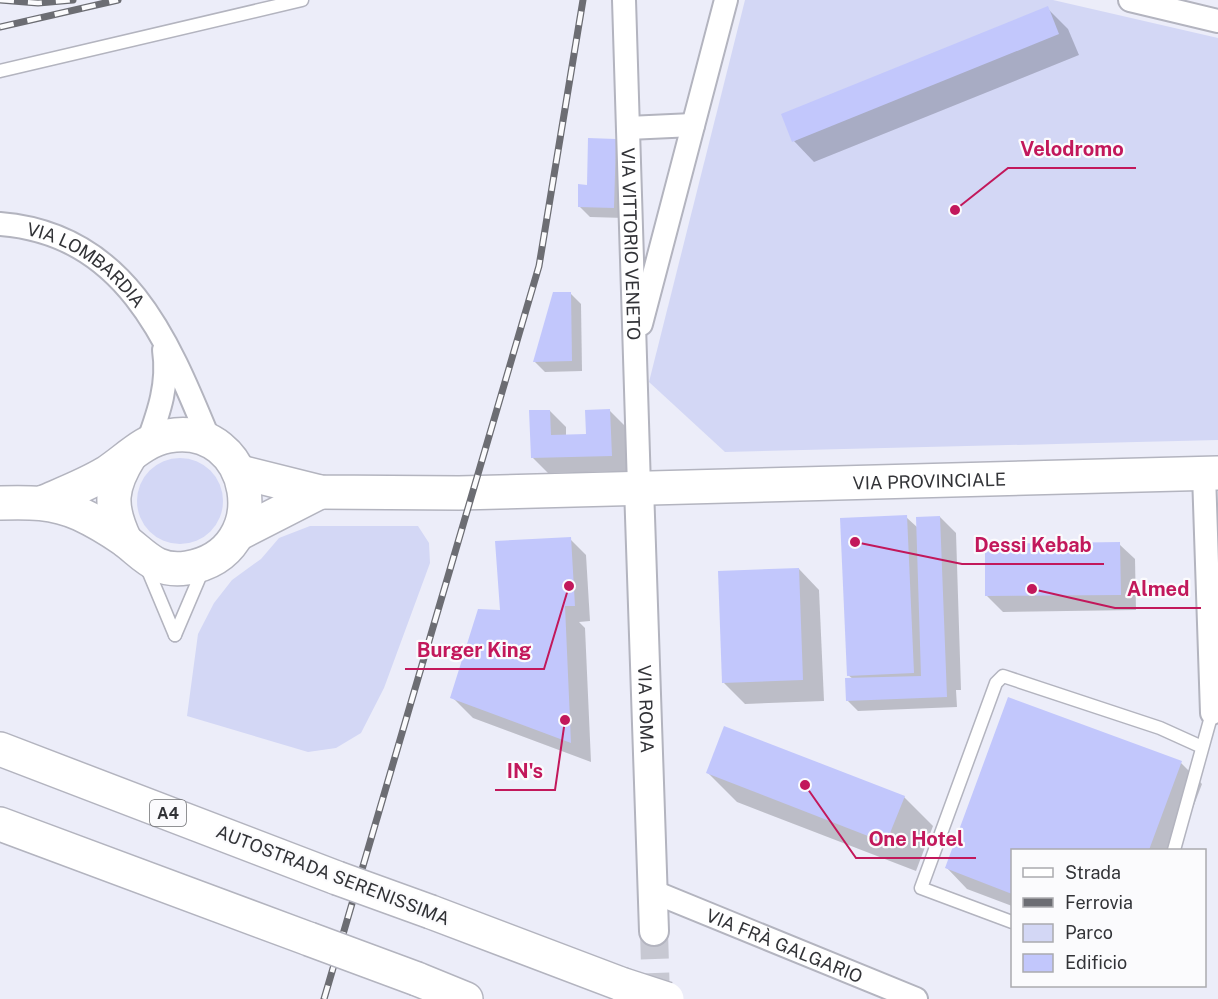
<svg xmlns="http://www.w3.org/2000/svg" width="1218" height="999" font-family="'Public Sans',sans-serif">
  <rect width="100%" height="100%" fill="#ecedf9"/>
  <g fill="#d3d7f5">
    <polygon points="745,0 1053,0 1218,38 1218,440 725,452 649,382"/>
    <circle cx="180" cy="501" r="43"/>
    <polygon points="310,526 418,526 429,543 430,563 384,688 361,733 336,748 308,752 187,716 198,634 214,603 232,580 261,559 279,538"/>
  </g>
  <g fill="#0003">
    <polygon points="1047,8 1068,29 1079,55 814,162 794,141"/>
    <polygon points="615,140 626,151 624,218 590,217 579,206"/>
    <polygon points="570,293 581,304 582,371 545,372 534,361"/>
    <polygon points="609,410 625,426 627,471 548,473 532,457 550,411 566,427 566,436 588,436"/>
    <polygon points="906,517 918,528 940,517 956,533 961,690 956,690 957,707 858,711 847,700 853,679 848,675"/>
    <polygon points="570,539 586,555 590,621 579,622 585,628 591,762 473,718 452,697 501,610"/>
    <polygon points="1119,544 1135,559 1136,610 1003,612 987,596"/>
    <polygon points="799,569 819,590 824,701 745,704 724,683"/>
    <polygon points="1181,763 1202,784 1177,850 1012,850 1012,906 967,889 947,868"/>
    <polygon points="708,773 904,797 933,826 916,871 737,802"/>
  </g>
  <g fill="#c2c7fc">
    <polygon points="1048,6 1059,34 792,142 781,114"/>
    <polygon points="588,138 616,139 614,208 578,207 578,184 587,185"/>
    <polygon points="553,292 571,292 572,361 533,362"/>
    <polygon points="610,409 612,456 531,458 529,410 550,410 551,435 586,434 585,410"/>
    <polygon points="907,515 914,673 847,676 840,518"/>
    <polygon points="940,516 947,697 846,701 845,678 921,676 916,517"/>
    <polygon points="571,537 575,606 565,606 571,743 450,698 478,609 500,610 495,541"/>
    <polygon points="1120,542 1121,595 985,596 985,544"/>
    <polygon points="799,568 803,680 722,683 718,571"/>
    <polygon points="1008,697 1182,761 1149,850 1012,850 1012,894 945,868"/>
    <polygon points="724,726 905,796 886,843 706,773"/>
  </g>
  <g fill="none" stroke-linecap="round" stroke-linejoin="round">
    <polyline stroke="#c7c8d2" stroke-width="28" stroke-dasharray="28 14" stroke-linecap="butt" points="654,931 656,999"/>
    <g stroke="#b3b4bf" stroke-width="15">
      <g id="service">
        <polyline points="0,71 302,0"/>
        <polyline points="147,568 175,635"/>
        <polyline points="175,635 204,567"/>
        <polyline points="1174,850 1212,713"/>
        <polyline points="1012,922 921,888 996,683 1003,676 1160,728 1202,747"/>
      </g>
    </g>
    <g stroke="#b3b4bf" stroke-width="26">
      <g id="minor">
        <path id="s1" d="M624,0L639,487"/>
        <polyline points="1130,0 1218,21"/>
        <polyline points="628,128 693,125"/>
        <path id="s2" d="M0,224C126,234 168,340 210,442"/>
        <polyline points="641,324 726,0"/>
        <path d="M148,442C159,412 169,383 164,350"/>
        <polyline points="1204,474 1212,713"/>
        <path id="s3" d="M654,892L916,999"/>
      </g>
    </g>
    <g stroke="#b3b4bf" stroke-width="32">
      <g id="tertiary">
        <path id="s4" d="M639,487L654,931"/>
      </g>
    </g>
    <g stroke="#b3b4bf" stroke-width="36">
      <g id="primary">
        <path id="s5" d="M240,472L320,492L459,493L1218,473"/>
        <path d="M0,503C29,502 53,502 80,514C95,521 110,530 123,539C144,554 155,573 187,568C278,553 254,420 168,436C144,440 126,460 106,473C86,485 65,493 44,502"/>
        <polyline points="238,534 320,492"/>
        <path d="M125,540C109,506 110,488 130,456"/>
      </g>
    </g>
    <g stroke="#b3b4bf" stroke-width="36">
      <g id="motorway">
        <polyline points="0,749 337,878"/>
        <polyline points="0,824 309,939"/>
        <polyline points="431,912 621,984"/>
        <polyline points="417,979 466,999"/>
      </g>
    </g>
    <use href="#service" stroke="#fff" stroke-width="12"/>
    <use href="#minor" stroke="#fff" stroke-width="22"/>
    <use href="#tertiary" stroke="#fff" stroke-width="28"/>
    <use href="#primary" stroke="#fff" stroke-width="33"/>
    <use href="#motorway" stroke="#fff" stroke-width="33"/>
    <g stroke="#6c6d73" stroke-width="7">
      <g id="rail">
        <polyline points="0,0 38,3 73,0"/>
        <polyline points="0,27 118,0"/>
        <polyline points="324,999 539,266 583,0"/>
      </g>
    </g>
    <use href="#rail" stroke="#fbfbfd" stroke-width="4.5" stroke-dasharray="14" stroke-linecap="butt"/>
    <g stroke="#b3b4bf" stroke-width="36" stroke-linecap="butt">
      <g id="motorway-bridge">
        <polyline points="337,878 431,912"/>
        <polyline points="309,939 417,979"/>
        <polyline points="621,984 667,999"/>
      </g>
    </g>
    <use href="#motorway-bridge" stroke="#fff" stroke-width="33"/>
  </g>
  <g text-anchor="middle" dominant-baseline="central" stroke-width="4.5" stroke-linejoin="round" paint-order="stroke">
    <rect fill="#fbfbfd" stroke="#6e6f72" stroke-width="1.5" x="150" y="800" width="36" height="26" rx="4.5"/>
    <g font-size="16" font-weight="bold" fill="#323337">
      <text x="168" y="813">A4</text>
    </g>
    <g font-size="18" fill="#323337" stroke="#fbfbfd">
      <text stroke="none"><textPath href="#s1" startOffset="244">VIA VITTORIO VENETO</textPath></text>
      <text stroke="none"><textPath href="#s2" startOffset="98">VIA LOMBARDIA</textPath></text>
      <text stroke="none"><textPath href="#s5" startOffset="692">VIA PROVINCIALE</textPath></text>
      <text stroke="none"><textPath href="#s4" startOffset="222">VIA ROMA</textPath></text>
      <text transform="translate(333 875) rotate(21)">AUTOSTRADA SERENISSIMA</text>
      <text stroke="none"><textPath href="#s3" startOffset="141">VIA FRÀ GALGARIO</textPath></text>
    </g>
  </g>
  <path fill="none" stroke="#c2185b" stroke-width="2" d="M955 210L1008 168H1136M855 542L962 564H1104M1032 589L1115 608H1201M569 586L544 669H405M565 720L555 790H495M805 785L856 858H976"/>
  <g fill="#c2185b" stroke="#fbfbfd" stroke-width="2">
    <circle cx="955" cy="210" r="6"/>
    <circle cx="855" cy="542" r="6"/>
    <circle cx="1032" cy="589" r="6"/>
    <circle cx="569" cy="586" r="6"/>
    <circle cx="565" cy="720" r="6"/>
    <circle cx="805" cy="785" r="6"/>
  </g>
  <g font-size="20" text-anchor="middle" font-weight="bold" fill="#c2185b" stroke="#fbfbfd" stroke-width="4.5" stroke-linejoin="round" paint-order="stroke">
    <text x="1072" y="156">Velodromo</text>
    <text x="1033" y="552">Dessi Kebab</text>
    <text x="1158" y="596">Almed</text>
    <text x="474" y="657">Burger King</text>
    <text x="525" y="778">IN's</text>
    <text x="916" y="846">One Hotel</text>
  </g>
  <rect x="1011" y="849" width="195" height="138" fill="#fbfbfd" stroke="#ababae" stroke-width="1.5"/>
  <rect x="1023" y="868" width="30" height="9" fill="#ffffff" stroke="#ababae" stroke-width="1.5"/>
  <text x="1065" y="879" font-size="18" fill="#323337">Strada</text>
  <rect x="1023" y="898" width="30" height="9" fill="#6c6d73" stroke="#ababae" stroke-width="1.5"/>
  <text x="1065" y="909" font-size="18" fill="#323337">Ferrovia</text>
  <rect x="1023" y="924" width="30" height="18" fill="#d3d7f5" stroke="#ababae" stroke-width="1.5"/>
  <text x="1065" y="939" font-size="18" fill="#323337">Parco</text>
  <rect x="1023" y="954" width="30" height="18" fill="#c2c7fc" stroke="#ababae" stroke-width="1.5"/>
  <text x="1065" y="969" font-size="18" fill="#323337">Edificio</text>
</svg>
